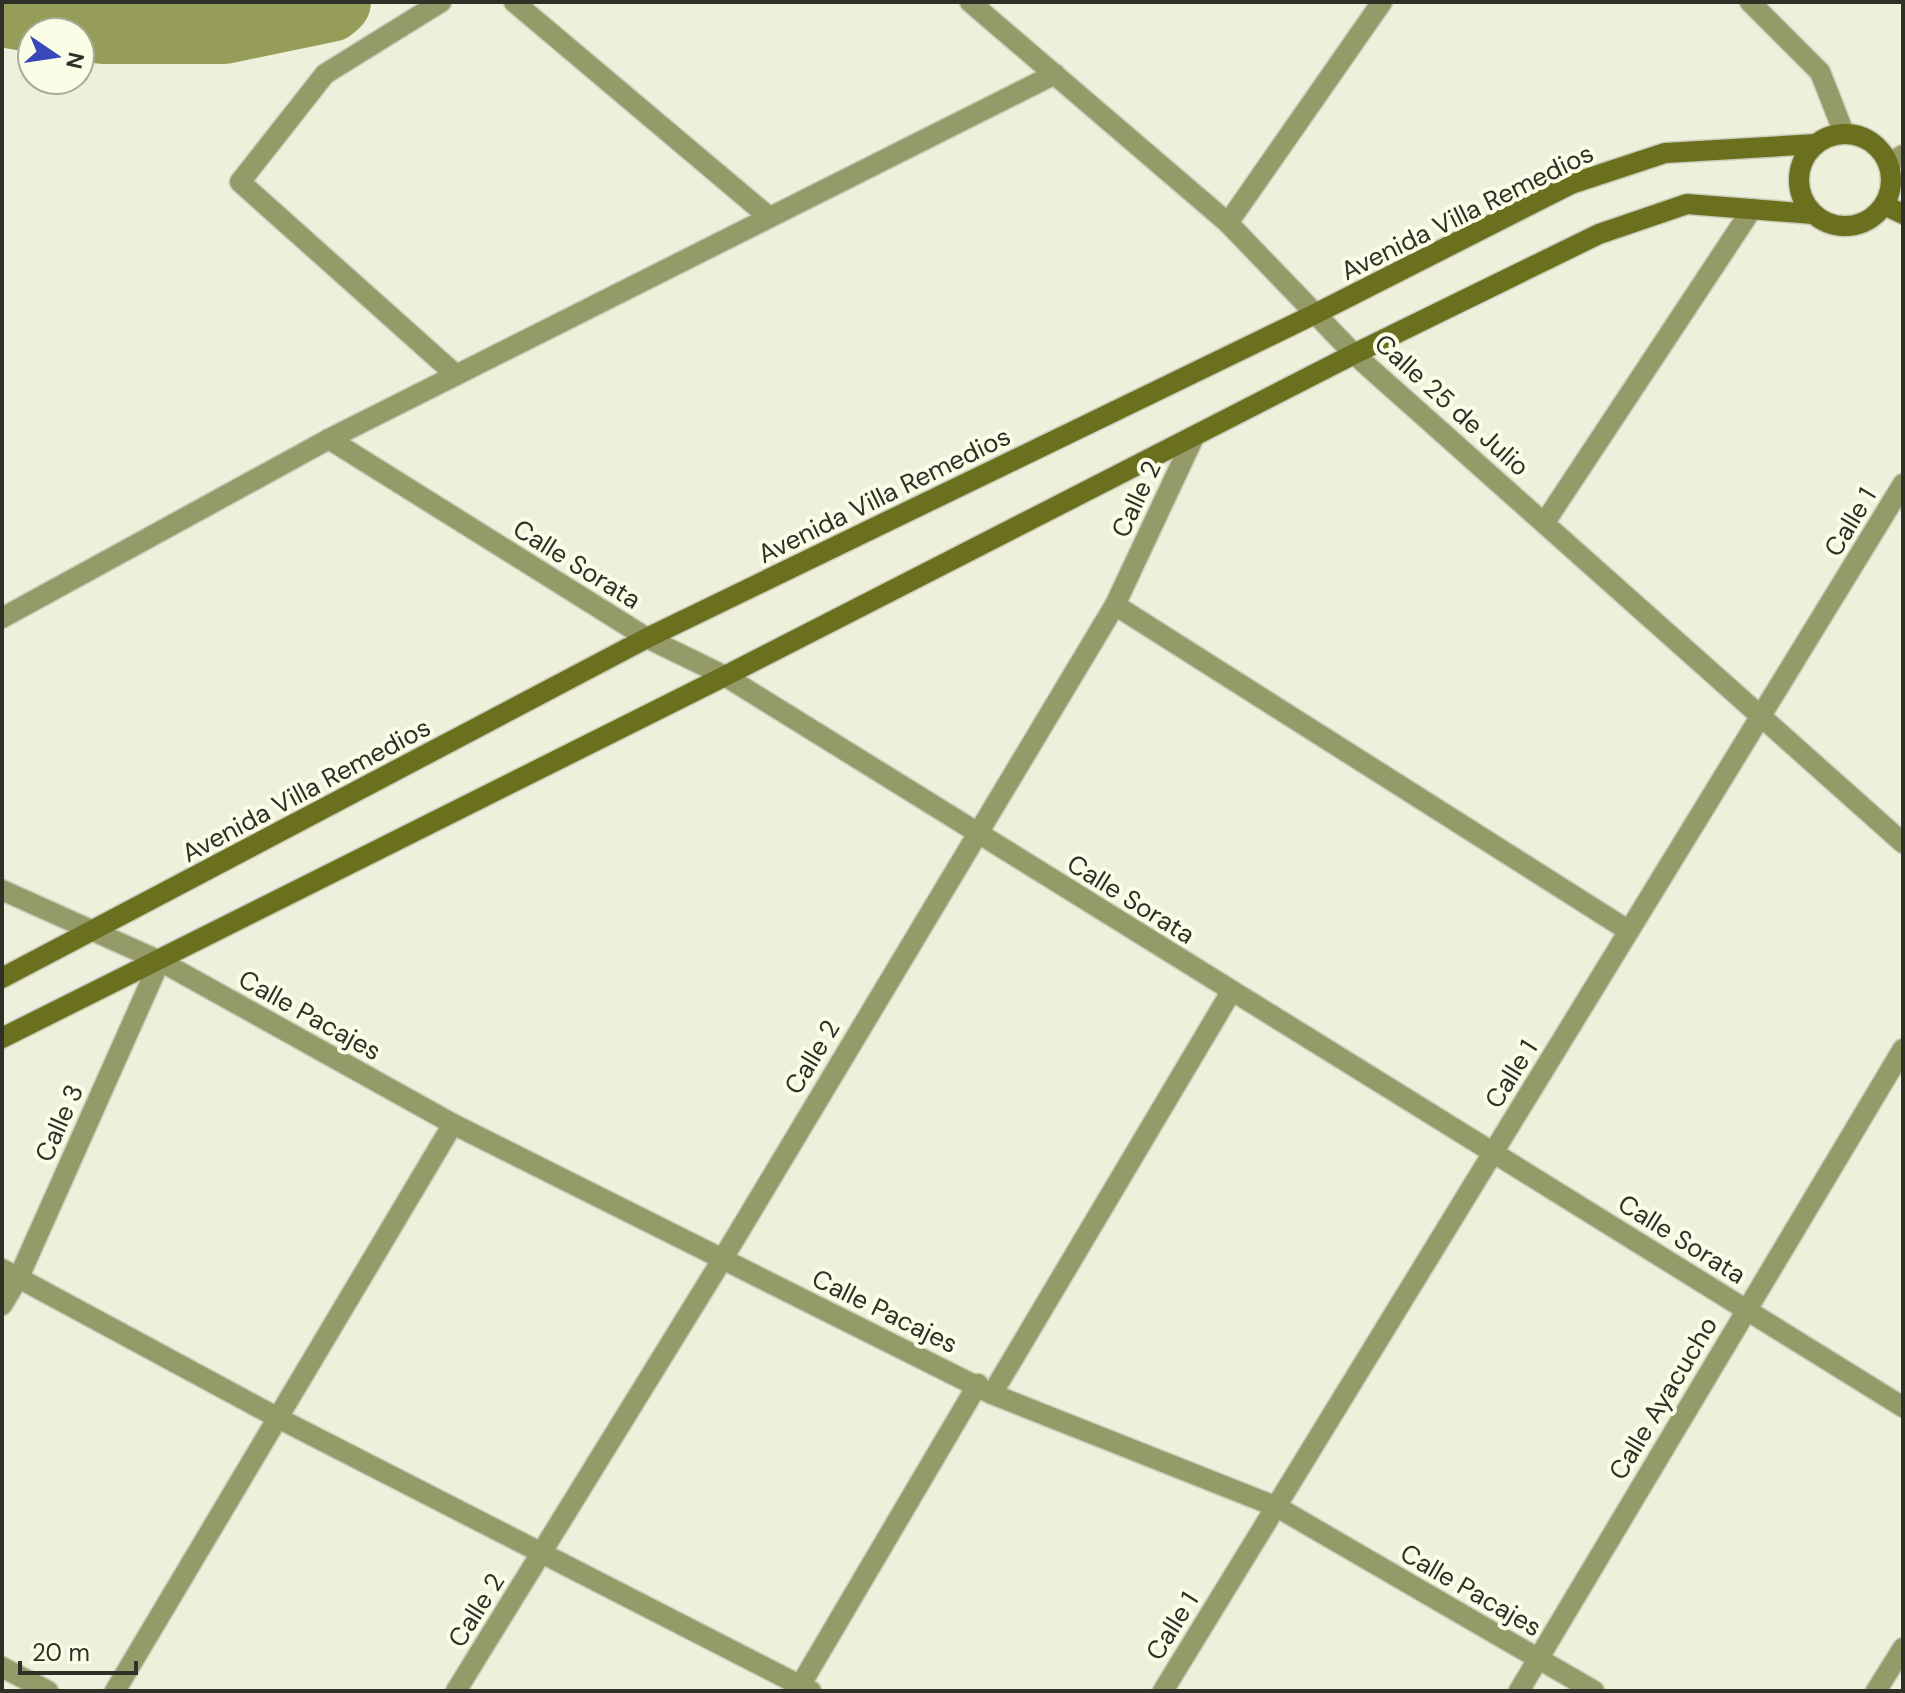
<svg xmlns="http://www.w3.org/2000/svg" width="1905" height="1693" font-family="'DM Sans',sans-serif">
  <rect width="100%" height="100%" fill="#edf0da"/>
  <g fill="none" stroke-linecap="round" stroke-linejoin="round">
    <polyline stroke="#959d58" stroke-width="70" points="2,12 103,29 224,29 330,7 336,2"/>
    <g stroke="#cbcdba" stroke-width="23">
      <g id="service">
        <polyline points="1888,163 1903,155"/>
        <polyline points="1228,223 1382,2"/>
        <polyline points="1545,522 1752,209"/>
        <polyline points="992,1394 1231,992"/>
      </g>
    </g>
    <g stroke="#cbcdba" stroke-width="23">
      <g id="minor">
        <polyline points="441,2 325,74 240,182 456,375"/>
        <polyline points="514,2 769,217"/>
        <polyline points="970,2 1228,223 1354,354 1903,843"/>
        <polyline points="1750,2 1820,72 1844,133"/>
        <polyline points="329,439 647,638 725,676 1903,1407"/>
        <polyline points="1115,605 1629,931"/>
        <polyline points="2,618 329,439 1055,74"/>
        <polyline points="2,890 160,961 453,1124 992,1394 1277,1507 1594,1691"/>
        <polyline points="2,1269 280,1419 811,1691"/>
        <polyline points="2,1305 19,1277 160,961"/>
        <polyline points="2,1667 48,1691"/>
        <polyline points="115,1691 453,1124"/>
        <polyline points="456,1691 722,1260 1115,605 1193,439"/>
        <polyline points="797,1691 978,1384"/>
        <polyline points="1163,1691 1903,484"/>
        <polyline points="1519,1691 1903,1049"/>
      </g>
    </g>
    <g stroke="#cbcdba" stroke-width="23">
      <polyline id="tertiary" points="1876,1691 1903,1648"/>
    </g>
    <g stroke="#cbcdba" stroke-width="23">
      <g id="secondary">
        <circle cx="1845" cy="180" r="46"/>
        <polyline points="1884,205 1903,214"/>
        <polyline points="2,978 647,638 1315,314 1571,184 1665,153 1816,144"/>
        <polyline points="2,1038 725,676 1354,354 1599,234 1687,204 1813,214"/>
      </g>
    </g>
    <use href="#service" stroke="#949a68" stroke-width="20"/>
    <use href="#minor" stroke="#949a68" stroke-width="20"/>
    <use href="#tertiary" stroke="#949a68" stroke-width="20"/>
    <use href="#secondary" stroke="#6a701e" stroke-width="20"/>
  </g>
  <g text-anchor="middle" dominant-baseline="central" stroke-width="8" stroke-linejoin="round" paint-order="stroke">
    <g font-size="26" fill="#2f3028" stroke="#fafee7">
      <text transform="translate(1467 212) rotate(-26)">Avenida Villa Remedios</text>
      <text transform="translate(1452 405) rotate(42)">Calle 25 de Julio</text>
      <text transform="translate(884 495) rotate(-26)">Avenida Villa Remedios</text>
      <text transform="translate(1136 499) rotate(-65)">Calle 2</text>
      <text transform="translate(1850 522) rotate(-59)">Calle 1</text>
      <text transform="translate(577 564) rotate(32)">Calle Sorata</text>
      <text transform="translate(306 790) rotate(-28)">Avenida Villa Remedios</text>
      <text transform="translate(1131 899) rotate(32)">Calle Sorata</text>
      <text transform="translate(310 1015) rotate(29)">Calle Pacajes</text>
      <text transform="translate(812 1057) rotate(-59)">Calle 2</text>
      <text transform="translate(1511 1074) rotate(-58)">Calle 1</text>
      <text transform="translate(59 1123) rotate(-66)">Calle 3</text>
      <text transform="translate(1682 1239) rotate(32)">Calle Sorata</text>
      <text transform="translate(885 1311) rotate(26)">Calle Pacajes</text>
      <text transform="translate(1663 1398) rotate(-59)">Calle Ayacucho</text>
      <text transform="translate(1471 1590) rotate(30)">Calle Pacajes</text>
      <text transform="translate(476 1610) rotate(-58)">Calle 2</text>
      <text transform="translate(1172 1626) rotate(-58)">Calle 1</text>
    </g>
  </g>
  <rect width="1905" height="1693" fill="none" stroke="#2f3028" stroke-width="8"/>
  <g transform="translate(56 56) rotate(103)"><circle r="38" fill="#fafee7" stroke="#a9ac9b" stroke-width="2"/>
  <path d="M0-6L14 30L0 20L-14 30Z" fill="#3947ba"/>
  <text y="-12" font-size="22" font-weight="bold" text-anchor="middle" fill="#2f3028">N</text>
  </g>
  <path d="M20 1661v12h116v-12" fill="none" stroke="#2f3028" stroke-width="4"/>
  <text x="32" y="1661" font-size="24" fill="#2f3028" stroke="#fafee7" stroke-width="6" paint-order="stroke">20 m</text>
</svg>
